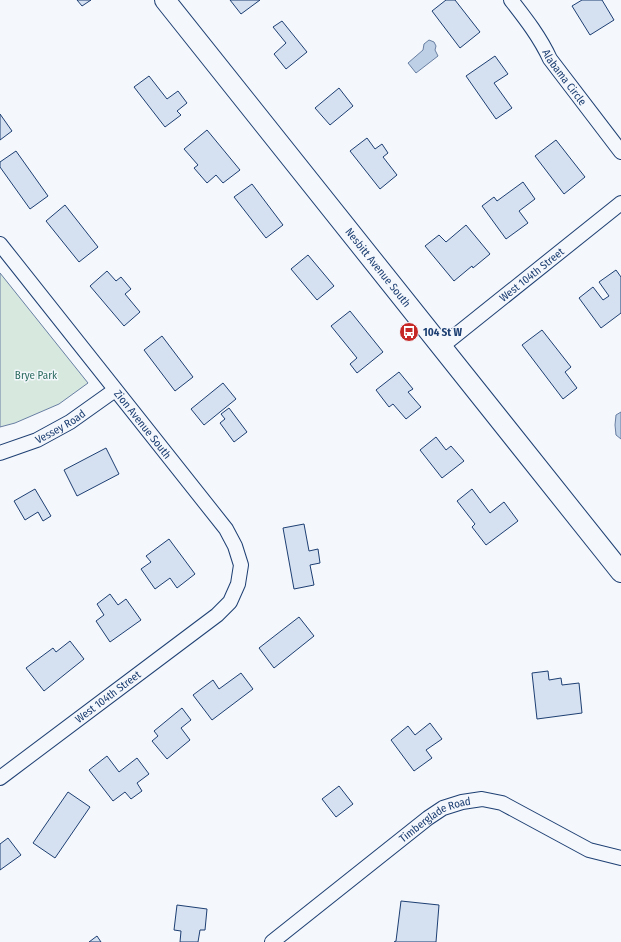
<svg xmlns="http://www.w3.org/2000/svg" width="621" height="942" font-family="'Fira Sans Condensed',sans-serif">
  <rect width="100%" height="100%" fill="#f4f7fb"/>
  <polygon fill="#d7e8df" stroke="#687fa3" points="0,273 88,383 59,404 15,423 0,427"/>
  <g fill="#bed0e5" stroke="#687fa3">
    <polygon points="429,40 434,42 436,46 435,50 438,56 416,73 408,63 423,50 424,44"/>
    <polygon points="621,412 621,439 616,435 615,425 616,415"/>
  </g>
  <g fill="#d5e0f0" stroke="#1d3f73">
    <polygon points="77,0 91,0 82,6"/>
    <polygon points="230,0 260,0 241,14"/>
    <polygon points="446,0 455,0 480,32 460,48 432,11"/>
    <polygon points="582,0 602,0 614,20 590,35 572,6"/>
    <polygon points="282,21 307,52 286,69 274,54 286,43 273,27"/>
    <polygon points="495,56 508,74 494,83 512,108 496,119 466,76"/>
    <polygon points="149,76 167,99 178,91 187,103 177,111 181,115 165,127 134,87"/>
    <polygon points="339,88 353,106 330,125 315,108"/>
    <polygon points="0,114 12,131 0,140"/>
    <polygon points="207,130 240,170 223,183 216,175 207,183 194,168 198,165 184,149"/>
    <polygon points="367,138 375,149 382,144 388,153 383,157 397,175 380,189 350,151"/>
    <polygon points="556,140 585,177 564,194 535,156"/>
    <polygon points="16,151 48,196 30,209 0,167 0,162"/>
    <polygon points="523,182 535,199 519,211 528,223 506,239 482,206 494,197 497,201"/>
    <polygon points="252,184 283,225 266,238 234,197"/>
    <polygon points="65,205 98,247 79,262 46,221"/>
    <polygon points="466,225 490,254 473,268 472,266 454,281 425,246 439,235 446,242"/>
    <polygon points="308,255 334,286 317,300 291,269"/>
    <polygon points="616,270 621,277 621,313 601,328 579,298 593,287 603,300 609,296 599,282"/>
    <polygon points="107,271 116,281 121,277 131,289 125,294 140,312 124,326 90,286"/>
    <polygon points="350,311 383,352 357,373 350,364 357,358 331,326"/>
    <polygon points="542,330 571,367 565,372 577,388 563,399 522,345"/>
    <polygon points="162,336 193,377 175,391 144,350"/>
    <polygon points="399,372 413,389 408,392 421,407 406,419 393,404 389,407 376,390"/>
    <polygon points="223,383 236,399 204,425 191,409"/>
    <polygon points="229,408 247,432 234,442 220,423 225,419 221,414"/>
    <polygon points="436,437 446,450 451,446 464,461 442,478 420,450"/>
    <polygon points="106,448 119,474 77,496 64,470"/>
    <polygon points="35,489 51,516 43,521 38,512 25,520 14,501"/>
    <polygon points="472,489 490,513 504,502 518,521 486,545 472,527 475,524 457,501"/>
    <polygon points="304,524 309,551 318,549 320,563 310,565 314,585 294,589 283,528"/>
    <polygon points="169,539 195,574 177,588 170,578 155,589 141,569 151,562 146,556"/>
    <polygon points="110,594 118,605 126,599 141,620 110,642 96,621 104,615 97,604"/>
    <polygon points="299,617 314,636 274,668 259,648"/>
    <polygon points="70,641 84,659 44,691 26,668 53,648 56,652"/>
    <polygon points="548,671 549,680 561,678 562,685 579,683 582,713 537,719 532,673"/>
    <polygon points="241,673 253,689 212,720 193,695 213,680 219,689"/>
    <polygon points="182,708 191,720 181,728 190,740 167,759 152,741 158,736 154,731"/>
    <polygon points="430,723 442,739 426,750 432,758 414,771 391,740 408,726 415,735"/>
    <polygon points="107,756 119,772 137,758 149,774 137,783 142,791 131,799 125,792 113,801 89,770"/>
    <polygon points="339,786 353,804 336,817 322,799"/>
    <polygon points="68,792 90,807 55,858 33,843"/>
    <polygon points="8,838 21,855 0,870 0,844"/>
    <polygon points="401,901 439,905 436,942 394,942 396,941"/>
    <polygon points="177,905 207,909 205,930 200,930 198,942 180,942 181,931 174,930"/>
    <polygon points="97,936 101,942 89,942"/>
  </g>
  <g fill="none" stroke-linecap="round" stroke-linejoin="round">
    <g stroke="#1d3f73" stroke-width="16">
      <g id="street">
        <path id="s1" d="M511,0C525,18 540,37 550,59L621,152"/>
        <path id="s2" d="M0,244L226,529L235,546L241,565L238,584L230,602L217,615L0,778"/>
        <path id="s3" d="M441,347L621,203"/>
        <path id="s4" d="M0,453L37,440L70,422L115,390"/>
        <path id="s5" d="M272,942L428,818L443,808L462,802L482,799L502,803L589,850L621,858"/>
      </g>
    </g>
    <g stroke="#1d3f73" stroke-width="22">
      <g id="secondary">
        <path id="s6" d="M165,0L621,572"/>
      </g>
    </g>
    <use href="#street" stroke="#f4f7fb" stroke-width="14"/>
    <use href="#secondary" stroke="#f4f7fb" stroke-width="20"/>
  </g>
  <defs>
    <g id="bus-disc" transform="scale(1)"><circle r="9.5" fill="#c62828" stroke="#f4f7fb"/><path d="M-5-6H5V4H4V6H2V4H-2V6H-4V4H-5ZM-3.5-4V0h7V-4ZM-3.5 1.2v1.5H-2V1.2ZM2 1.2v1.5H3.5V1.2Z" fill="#fff"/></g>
  </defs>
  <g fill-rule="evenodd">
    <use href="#bus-disc" x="409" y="332"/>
  </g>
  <g text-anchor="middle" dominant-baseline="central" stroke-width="3" stroke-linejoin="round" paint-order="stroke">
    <g font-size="11" fill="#1d3f73" stroke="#f4f7fb">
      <text stroke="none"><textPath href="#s1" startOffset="94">Alabama Circle</textPath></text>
      <text stroke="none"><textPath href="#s6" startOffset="342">Nesbitt Avenue South</textPath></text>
      <text stroke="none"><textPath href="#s3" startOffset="116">West 104th Street</textPath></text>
      <text stroke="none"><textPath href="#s4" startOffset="66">Vessey Road</textPath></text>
      <text stroke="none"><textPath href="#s2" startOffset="230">Zion Avenue South</textPath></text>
      <text transform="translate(108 697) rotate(-37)">West 104th Street</text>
      <text stroke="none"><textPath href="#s5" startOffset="205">Timberglade Road</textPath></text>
    </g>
    <g font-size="11" font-weight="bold" fill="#1d3f73" stroke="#f4f7fb" text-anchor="start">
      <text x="423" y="332">104 St W</text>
    </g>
    <g font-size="11" fill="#2c6c60" stroke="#f4f7fb">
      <text x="36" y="375">Brye Park</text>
    </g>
  </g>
</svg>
